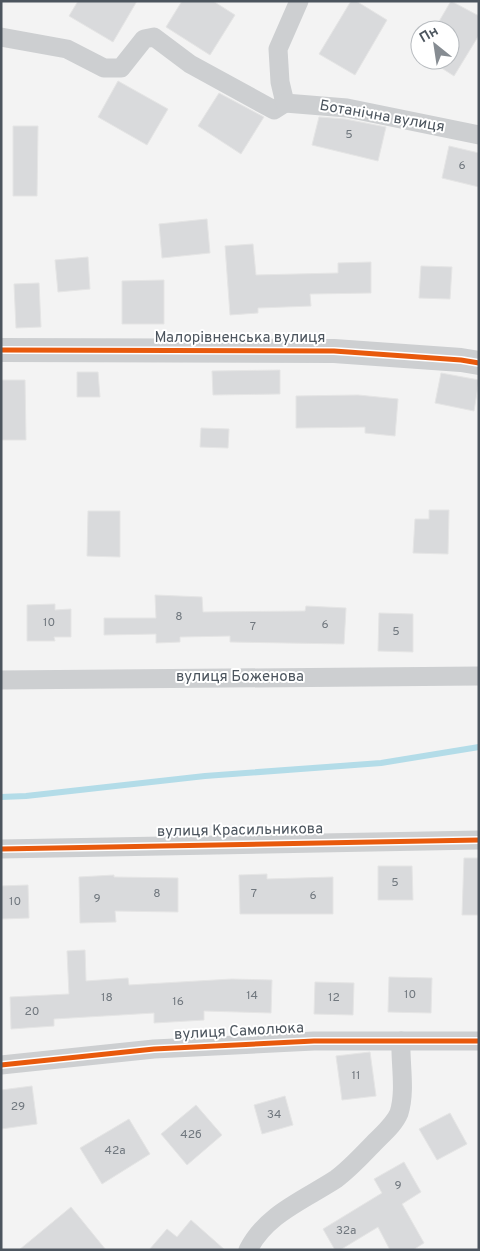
<svg xmlns="http://www.w3.org/2000/svg" width="480" height="1251" font-family="Overpass,sans-serif">
  <rect width="100%" height="100%" fill="#f3f3f3"/>
  <g fill="none" stroke-linecap="round" stroke-linejoin="round">
    <polyline stroke="#b3dce8" stroke-width="6" points="1,797 26,796 205,776 381,763 479,747"/>
  </g>
  <g fill="#d9dadc" stroke="#e5e5e5">
    <polygon points="78,1 137,1 113,42 69,16"/>
    <polygon points="182,1 213,1 235,15 210,55 166,27"/>
    <polygon points="351,1 356,1 387,20 355,75 319,54"/>
    <polygon points="451,1 479,16 479,35 454,76 429,60 450,60 450,30 434,30"/>
    <polygon points="118,81 168,109 147,145 98,117"/>
    <polygon points="219,93 264,117 241,154 198,126"/>
    <polygon points="319,117 345,119 386,127 378,161 312,145"/>
    <polygon points="13,126 38,126 37,196 13,196"/>
    <polygon points="449,146 479,153 479,187 442,178"/>
    <polygon points="207,219 210,253 162,258 159,224"/>
    <polygon points="253,244 256,275 338,273 338,263 371,262 371,293 310,294 311,306 258,308 258,313 230,315 225,246"/>
    <polygon points="88,257 90,289 58,292 55,260"/>
    <polygon points="421,266 452,267 450,299 419,298"/>
    <polygon points="164,280 164,324 122,324 122,281"/>
    <polygon points="39,283 41,327 16,328 14,284"/>
    <polygon points="280,370 280,394 213,395 212,371"/>
    <polygon points="77,372 98,372 100,397 77,397"/>
    <polygon points="441,373 479,380 474,411 435,403"/>
    <polygon points="1,380 25,380 26,440 1,440"/>
    <polygon points="358,395 398,399 395,436 365,433 365,427 296,428 296,396"/>
    <polygon points="201,428 229,429 228,448 200,447"/>
    <polygon points="429,510 449,510 448,554 413,553 415,519 429,519"/>
    <polygon points="88,511 120,511 120,557 87,556"/>
    <polygon points="155,595 202,597 203,612 305,611 306,606 346,608 344,644 230,642 230,636 180,637 180,642 156,643 156,634 104,635 104,618 156,618"/>
    <polygon points="55,604 55,610 71,609 71,637 54,637 55,641 27,641 27,605"/>
    <polygon points="379,613 413,614 413,652 378,651"/>
    <polygon points="464,858 479,858 479,915 462,915"/>
    <polygon points="378,866 412,866 413,900 378,900"/>
    <polygon points="267,874 267,879 333,877 333,914 240,914 239,875"/>
    <polygon points="114,875 114,877 178,878 178,912 115,911 116,922 80,923 79,877"/>
    <polygon points="28,885 29,918 1,919 1,886"/>
    <polygon points="85,950 86,981 128,978 129,985 232,979 272,980 271,1013 204,1011 204,1020 154,1023 154,1013 54,1019 54,1026 11,1029 10,997 69,994 67,951"/>
    <polygon points="389,977 432,978 431,1013 388,1012"/>
    <polygon points="315,982 354,983 353,1015 314,1014"/>
    <polygon points="370,1052 376,1096 342,1100 336,1056"/>
    <polygon points="32,1086 37,1124 1,1129 1,1090"/>
    <polygon points="285,1096 293,1125 262,1134 254,1105"/>
    <polygon points="196,1105 222,1135 187,1165 161,1134"/>
    <polygon points="450,1113 467,1144 437,1160 419,1129"/>
    <polygon points="129,1119 150,1154 102,1184 80,1148"/>
    <polygon points="404,1162 421,1192 402,1204 424,1243 413,1250 390,1250 378,1227 340,1250 335,1250 323,1229 382,1193 374,1179"/>
    <polygon points="71,1207 106,1250 19,1250"/>
    <polygon points="191,1220 225,1250 149,1250 167,1229 177,1237"/>
  </g>
  <g fill="none" stroke-linecap="round" stroke-linejoin="round">
    <g stroke="#cdcfd1" stroke-width="19">
      <polyline points="1,37 67,49 104,68 121,68 144,39 154,37 190,64 274,110 285,103 280,82 278,49 299,1"/>
      <polyline points="285,103 347,108 479,135"/>
      <polyline points="1,680 479,676"/>
      <polyline points="1,849 479,840"/>
      <polyline points="1,1065 154,1049 314,1041 479,1041"/>
      <path d="M248,1250C266,1214 304,1200 336,1179C351,1168 364,1153 377,1140C385,1132 395,1123 399,1113C406,1090 400,1064 401,1041"/>
    </g>
    <polyline stroke="#cdcfd1" stroke-width="24" points="1,350 334,351 461,360 479,363"/>
    <g stroke="#fff" stroke-width="8">
      <g id="cycleway">
        <polyline points="1,350 334,351 461,360 479,363"/>
        <polyline points="1,849 479,840"/>
        <polyline points="1,1065 154,1049 314,1041 479,1041"/>
      </g>
    </g>
    <use href="#cycleway" stroke="#e8590c" stroke-width="5"/>
  </g>
  <g text-anchor="middle" dominant-baseline="central" stroke-width="4" stroke-linejoin="round" paint-order="stroke">
    <g font-size="12" fill="#71787f">
      <text x="349" y="135">5</text>
      <text x="462" y="166">6</text>
      <text x="179" y="617">8</text>
      <text x="49" y="623">10</text>
      <text x="325" y="625">6</text>
      <text x="253" y="627">7</text>
      <text x="396" y="632">5</text>
      <text x="395" y="883">5</text>
      <text x="157" y="894">8</text>
      <text x="254" y="894">7</text>
      <text x="313" y="896">6</text>
      <text x="97" y="899">9</text>
      <text x="15" y="902">10</text>
      <text x="410" y="995">10</text>
      <text x="252" y="996">14</text>
      <text x="107" y="998">18</text>
      <text x="334" y="998">12</text>
      <text x="178" y="1002">16</text>
      <text x="32" y="1012">20</text>
      <text x="356" y="1076">11</text>
      <text x="18" y="1107">29</text>
      <text x="274" y="1115">34</text>
      <text x="191" y="1135">42б</text>
      <text x="115" y="1151">42а</text>
      <text x="398" y="1186">9</text>
      <text x="346" y="1231">32а</text>
    </g>
    <g font-size="15" fill="#4c555e" stroke="#fff">
      <text transform="translate(382 117) rotate(10)">Ботанічна вулиця</text>
      <text x="240" y="338">Малорівненська вулиця</text>
      <text x="240" y="677">вулиця Боженова</text>
      <text transform="translate(240 831) rotate(-1)">вулиця Красильникова</text>
      <text transform="translate(239 1032) rotate(-3)">вулиця Самолюка</text>
    </g>
  </g>
  <rect width="480" height="1251" fill="none" stroke="#4c555e" stroke-width="5"/>
  <g transform="translate(435 45) rotate(330)"><circle r="24" fill="#ffffff" stroke="#b7bbbf"/>
  <path d="M0-4L9 19L0 12L-9 19Z" fill="#868c92"/>
  <text y="-8" font-size="14" font-weight="bold" text-anchor="middle" fill="#4c555e">Пн</text>
  </g>
</svg>
